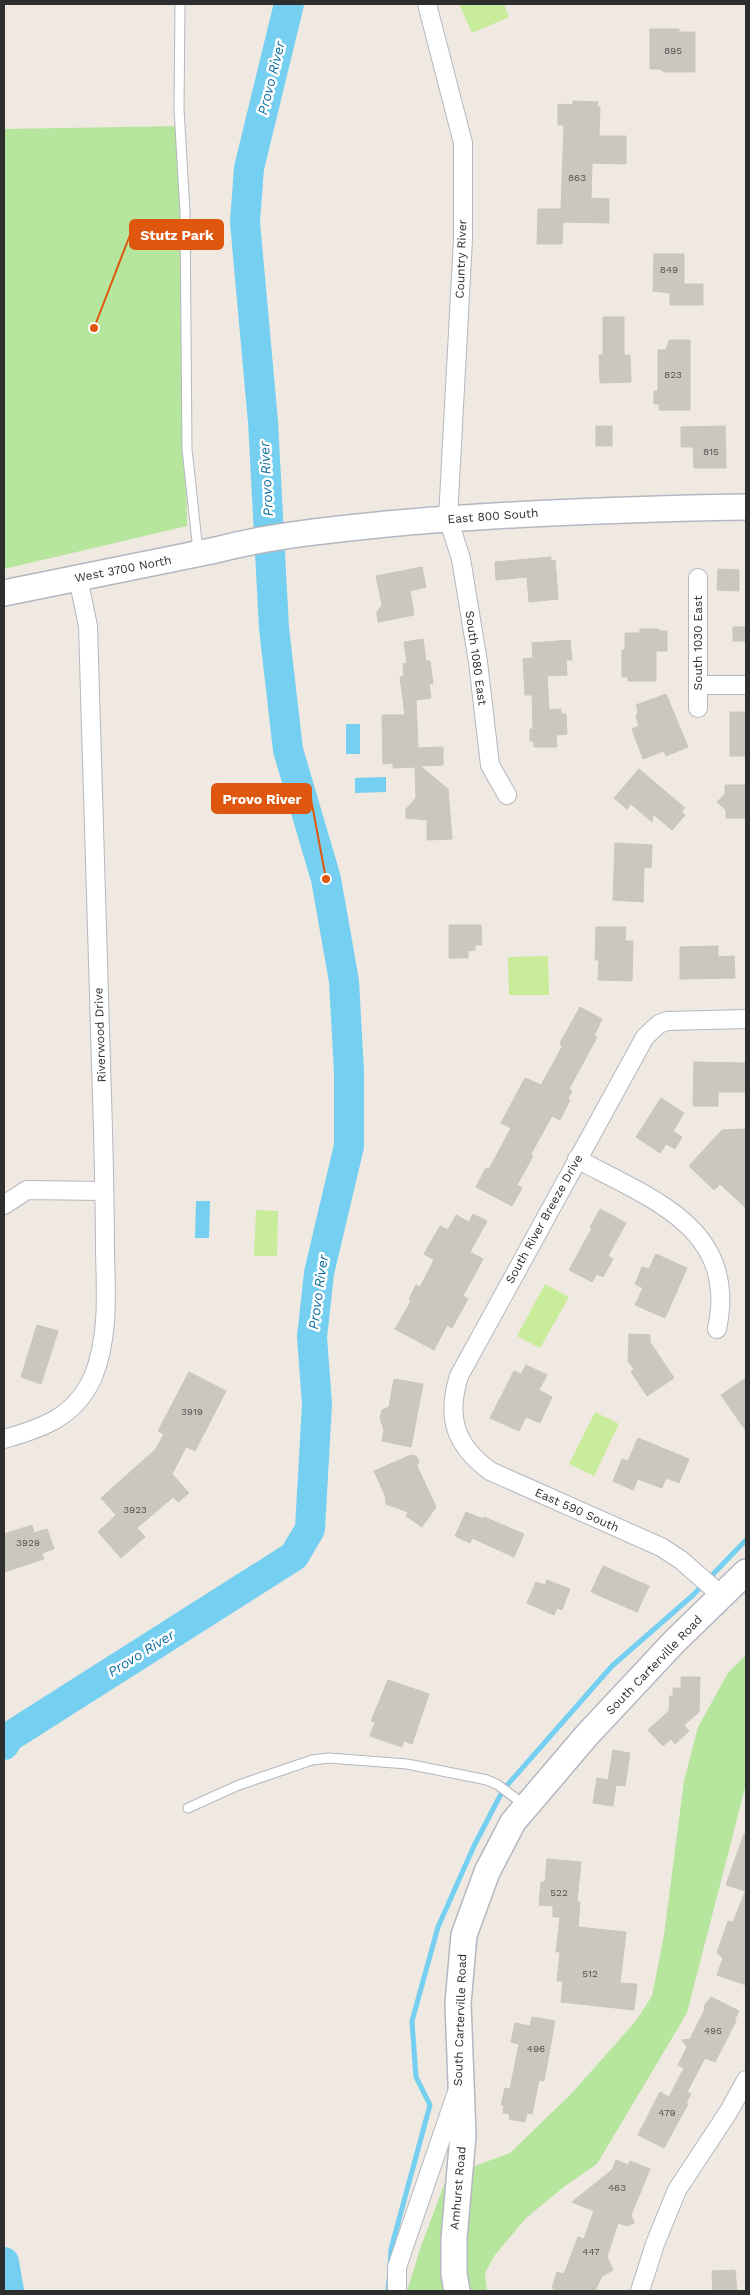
<svg xmlns="http://www.w3.org/2000/svg" width="750" height="2295" font-family="'Work Sans',sans-serif">
  <rect width="100%" height="100%" fill="#efe9e1"/>
  <g fill="#b6e59e">
    <polygon points="181,126 187,526 4,569 4,129"/>
    <polygon points="746,1655 746,1784 687,2013 597,2164 565,2186 526,2218 495,2255 485,2273 487,2291 467,2291 464,2251 472,2167 510,2153 571,2094 635,2022 652,1996 664,1935 684,1781 698,1727 728,1673"/>
    <polygon points="448,2174 442,2257 443,2291 407,2291 420,2249"/>
  </g>
  <g fill="#c9ec9a">
    <polygon points="459,4 504,4 509,17 472,33"/>
    <polygon points="548,956 549,995 509,995 508,957"/>
    <polygon points="256,1210 278,1211 277,1256 254,1256"/>
    <polygon points="545,1284 569,1297 540,1348 517,1336"/>
    <polygon points="595,1412 619,1424 594,1476 569,1464"/>
  </g>
  <g fill="#75cff0">
    <rect x="346" y="724" width="14" height="30"/>
    <polygon points="386,777 386,792 355,793 355,778"/>
    <polygon points="196,1201 210,1201 209,1238 195,1238"/>
  </g>
  <g fill="none" stroke-linecap="round" stroke-linejoin="round">
    <g stroke="#75cff0" stroke-width="5">
      <polyline points="390,2266 391,2249 430,2105 416,2077 412,2021 438,1927 474,1846 503,1790 612,1666 692,1596 746,1540"/>
      <polyline points="388,2291 389,2279"/>
    </g>
    <g stroke="#75cff0" stroke-width="30">
      <polyline points="4,1745 9,1737 294,1556 310,1529 317,1404 312,1337 319,1273 349,1146 349,1072 344,981 326,879 288,750 274,628 263,422 245,222 249,168 289,4"/>
      <polyline points="4,2262 9,2291"/>
    </g>
  </g>
  <g fill="#cbc7bf" stroke="#cbc5ba">
    <polygon points="650,29 679,29 679,32 695,32 695,72 664,72 660,69 650,69"/>
    <polygon points="573,101 598,102 597,107 600,107 599,136 626,136 626,164 592,163 591,198 609,199 609,223 563,222 562,244 537,244 538,209 561,209 564,125 558,125 558,104 573,105"/>
    <polygon points="654,254 684,254 684,284 703,284 703,305 670,305 670,293 653,291"/>
    <polygon points="603,317 624,317 624,355 630,355 631,382 600,383 599,355 603,355"/>
    <polygon points="669,340 690,340 690,410 659,410 659,404 654,404 654,391 658,391 658,350 666,350"/>
    <rect x="596" y="426" width="16" height="20"/>
    <polygon points="725,426 726,468 694,468 693,447 681,447 681,427"/>
    <polygon points="551,557 551,561 555,560 558,599 529,602 527,577 496,580 495,562"/>
    <polygon points="422,567 426,587 410,591 414,615 378,622 377,612 382,605 376,576"/>
    <polygon points="718,569 739,570 739,591 717,590"/>
    <rect x="733" y="627" width="13" height="14"/>
    <polygon points="640,629 659,629 659,631 667,631 667,651 656,651 656,681 628,681 628,677 622,677 622,650 625,650 625,633 640,633"/>
    <polygon points="423,639 426,661 430,661 433,684 429,684 431,698 416,700 418,748 443,747 443,765 420,766 448,789 452,839 427,840 427,820 406,818 406,809 416,798 415,767 393,768 393,763 383,764 382,715 405,715 400,677 404,676 403,664 407,663 404,642"/>
    <polygon points="570,640 572,660 566,660 567,675 547,676 549,710 561,709 561,714 566,714 567,734 556,735 557,747 534,747 534,741 530,741 530,729 533,729 532,695 525,695 523,659 533,658 532,643"/>
    <polygon points="666,694 688,747 666,756 664,751 643,759 632,729 639,726 636,717 638,711 636,705"/>
    <rect x="730" y="712" width="16" height="44"/>
    <polygon points="639,769 685,808 681,812 685,815 672,830 653,814 652,822 631,804 627,809 614,798"/>
    <polygon points="725,785 746,785 746,818 726,818 726,810 717,802 725,794"/>
    <polygon points="615,843 652,845 651,868 644,867 643,902 613,900"/>
    <polygon points="449,925 481,925 482,945 475,945 475,950 468,951 468,958 449,958"/>
    <polygon points="596,927 626,927 625,941 633,941 632,981 598,980 599,960 595,960"/>
    <polygon points="718,946 718,957 734,956 735,978 680,979 680,947"/>
    <polygon points="580,1007 602,1019 594,1036 597,1037 569,1089 572,1091 568,1099 570,1100 560,1120 552,1116 531,1154 533,1156 517,1185 522,1188 512,1206 476,1187 486,1168 489,1169 511,1128 501,1123 525,1078 541,1085 562,1047 560,1043"/>
    <polygon points="694,1062 746,1063 746,1092 718,1092 718,1106 693,1106"/>
    <polygon points="661,1098 684,1113 673,1131 682,1137 675,1149 666,1144 660,1153 636,1137"/>
    <polygon points="746,1129 746,1208 720,1184 714,1190 689,1166 722,1130"/>
    <polygon points="600,1209 626,1223 608,1256 613,1259 603,1277 597,1274 592,1282 569,1270 592,1228 590,1227"/>
    <polygon points="473,1214 487,1221 470,1252 483,1259 463,1296 468,1299 452,1328 447,1325 434,1350 395,1329 411,1301 409,1299 416,1285 420,1287 434,1260 424,1254 440,1226 448,1230 456,1215 469,1222"/>
    <polygon points="656,1254 687,1268 665,1318 635,1305 643,1288 635,1284 642,1267 649,1269"/>
    <polygon points="37,1325 58,1331 41,1384 21,1377"/>
    <polygon points="629,1334 650,1335 650,1342 674,1378 647,1396 631,1372 634,1369 628,1361"/>
    <polygon points="526,1365 547,1375 539,1390 552,1397 540,1423 526,1417 519,1431 490,1418 514,1371 521,1374"/>
    <polygon points="189,1372 226,1391 195,1451 186,1447 172,1474 189,1493 178,1502 173,1497 137,1528 145,1537 121,1558 98,1532 116,1515 101,1498 156,1449 164,1434 158,1431"/>
    <polygon points="746,1378 746,1431 721,1395"/>
    <polygon points="394,1379 423,1384 411,1447 382,1441 384,1430 380,1418 382,1410 389,1407"/>
    <polygon points="638,1438 689,1459 679,1483 666,1478 662,1488 638,1479 633,1490 613,1481 622,1459 628,1461"/>
    <polygon points="411,1455 416,1456 419,1461 417,1466 436,1507 422,1527 406,1516 408,1512 386,1504 385,1495 374,1471"/>
    <polygon points="466,1512 483,1519 484,1517 524,1534 514,1557 472,1538 470,1543 455,1536"/>
    <polygon points="32,1525 34,1533 47,1529 54,1549 42,1553 44,1559 4,1572 4,1534"/>
    <polygon points="603,1566 649,1586 637,1612 591,1592"/>
    <polygon points="547,1580 570,1589 562,1610 557,1608 554,1615 527,1603 536,1582 545,1585"/>
    <polygon points="681,1677 700,1677 699,1712 684,1725 689,1731 675,1744 671,1739 663,1746 648,1730 669,1711 670,1696 673,1696 673,1688 681,1688"/>
    <polygon points="388,1680 429,1694 412,1744 404,1741 402,1747 370,1736 375,1722 371,1721"/>
    <polygon points="613,1750 630,1753 625,1786 616,1785 613,1806 593,1803 597,1778 608,1780"/>
    <polygon points="744,1834 746,1834 746,1891 726,1885"/>
    <polygon points="547,1859 581,1862 577,1902 580,1902 578,1927 626,1932 620,1983 637,1984 634,2010 561,2002 563,1981 557,1981 560,1952 556,1952 560,1917 553,1917 553,1906 539,1905 541,1882 545,1882"/>
    <polygon points="745,1892 746,1892 746,1985 717,1975 723,1958 717,1953 728,1921 733,1922"/>
    <polygon points="711,1997 739,2011 734,2021 736,2021 715,2062 705,2058 687,2092 691,2094 686,2103 688,2104 664,2148 638,2135 660,2092 669,2097 684,2068 678,2065 687,2047 682,2040 690,2039 705,2009 704,2006"/>
    <polygon points="532,2017 555,2021 544,2081 539,2080 532,2114 527,2113 525,2122 509,2119 510,2114 503,2113 504,2105 501,2105 505,2088 510,2089 519,2044 511,2042 515,2023 530,2026"/>
    <polygon points="616,2160 628,2165 630,2161 650,2169 631,2215 634,2223 627,2226 618,2223 607,2257 613,2270 602,2276 595,2291 561,2291 552,2288 557,2272 564,2274 578,2237 584,2239 594,2211 572,2202 612,2170"/>
    <polygon points="735,2270 737,2291 713,2291 712,2271"/>
  </g>
  <g fill="none" stroke-linecap="round" stroke-linejoin="round">
    <g stroke="#b4b7c1" stroke-width="11">
      <g id="lane">
        <polyline points="180,4 179,109 185,212 187,449 198,551"/>
        <polyline points="188,1808 239,1785 274,1773 312,1760 329,1758 407,1764 487,1780 498,1785 526,1806"/>
      </g>
    </g>
    <g stroke="#b4b7c1" stroke-width="20">
      <g id="street">
        <polyline points="427,4 463,143 463,239 448,518 461,559 478,662 490,765 507,795"/>
        <polyline points="698,578 698,708"/>
        <polyline points="698,685 746,685"/>
        <path d="M577,1159C649,1198 739,1227 717,1329"/>
        <polyline points="4,1205 27,1190 104,1191"/>
        <path d="M4,1439C43,1428 75,1417 93,1377C109,1338 106,1293 105,1252C105,1212 104,1171 103,1130C98,962 93,794 88,626L78,578"/>
        <path d="M722,1596L681,1560L661,1547L490,1471C455,1445 446,1418 459,1376L645,1037L659,1024L667,1021L746,1019"/>
        <polyline points="397,2291 397,2267 457,2092"/>
        <polyline points="640,2291 655,2244 677,2190 729,2111 746,2080"/>
      </g>
    </g>
    <g stroke="#b4b7c1" stroke-width="28">
      <g id="secondary">
        <path d="M4,593L216,550C272,535 330,530 387,524C507,513 626,509 746,507"/>
        <polyline points="457,2291 454,2274 454,2239 463,2135 458,2003 464,1935 487,1872 513,1822 587,1735 674,1642 746,1572"/>
      </g>
    </g>
    <use href="#lane" stroke="#fff" stroke-width="9"/>
    <use href="#street" stroke="#fff" stroke-width="18"/>
    <use href="#secondary" stroke="#fff" stroke-width="25"/>
  </g>
  <g text-anchor="middle" dominant-baseline="central" stroke-width="5" stroke-linejoin="round" paint-order="stroke">
    <g font-size="10" fill="#555452">
      <text x="673" y="50">895</text>
      <text x="577" y="177">863</text>
      <text x="669" y="269">849</text>
      <text x="673" y="374">823</text>
      <text x="711" y="451">815</text>
      <text x="192" y="1411">3919</text>
      <text x="135" y="1509">3923</text>
      <text x="28" y="1542">3929</text>
      <text x="559" y="1892">522</text>
      <text x="590" y="1973">512</text>
      <text x="713" y="2030">495</text>
      <text x="536" y="2048">496</text>
      <text x="667" y="2112">479</text>
      <text x="617" y="2187">463</text>
      <text x="591" y="2251">447</text>
    </g>
    <g font-size="12" fill="#2e2e2e" stroke="#fff">
      <text transform="translate(461 259) rotate(-88)">Country River</text>
      <text transform="translate(493 516) rotate(-4)">East 800 South</text>
      <text transform="translate(123 569) rotate(-11)">West 3700 North</text>
      <text transform="translate(698 643) rotate(-90)">South 1030 East</text>
      <text transform="translate(476 658) rotate(82)">South 1080 East</text>
      <text transform="translate(100 1035) rotate(-92)">Riverwood Drive</text>
      <text transform="translate(544 1219) rotate(-61)">South River Breeze Drive</text>
      <text transform="translate(577 1510) rotate(24)">East 590 South</text>
      <text transform="translate(654 1665) rotate(-46)">South Carterville Road</text>
      <text transform="translate(460 2020) rotate(-88)">South Carterville Road</text>
      <text transform="translate(458 2188) rotate(-85)">Amhurst Road</text>
    </g>
    <g font-size="14" font-style="italic" fill="#0d6fa3" stroke="#fff">
      <text transform="translate(271 78) rotate(-76)">Provo River</text>
      <text transform="translate(266 479) rotate(-93)">Provo River</text>
      <text transform="translate(318 1292) rotate(-82)">Provo River</text>
      <text transform="translate(141 1653) rotate(-32)">Provo River</text>
    </g>
  </g>
  <path fill="none" stroke="#df570e" stroke-width="2" d="M94 328L130 235M326 879L311 799"/>
  <g fill="#df570e" stroke="#fff" stroke-width="2">
    <circle cx="94" cy="328" r="5"/>
    <circle cx="326" cy="879" r="5"/>
  </g>
  <g fill="#df570e" stroke="#df570e" stroke-width="2">
    <rect x="130" y="220" width="93" height="29" rx="5"/>
    <rect x="212" y="784" width="99" height="29" rx="5"/>
  </g>
  <g font-size="14" text-anchor="middle" font-weight="bold" fill="#fff">
    <text x="177" y="240">Stutz Park</text>
    <text x="262" y="804">Provo River</text>
  </g>
  <rect width="750" height="2295" fill="none" stroke="#2e2e2e" stroke-width="10"/>
</svg>
